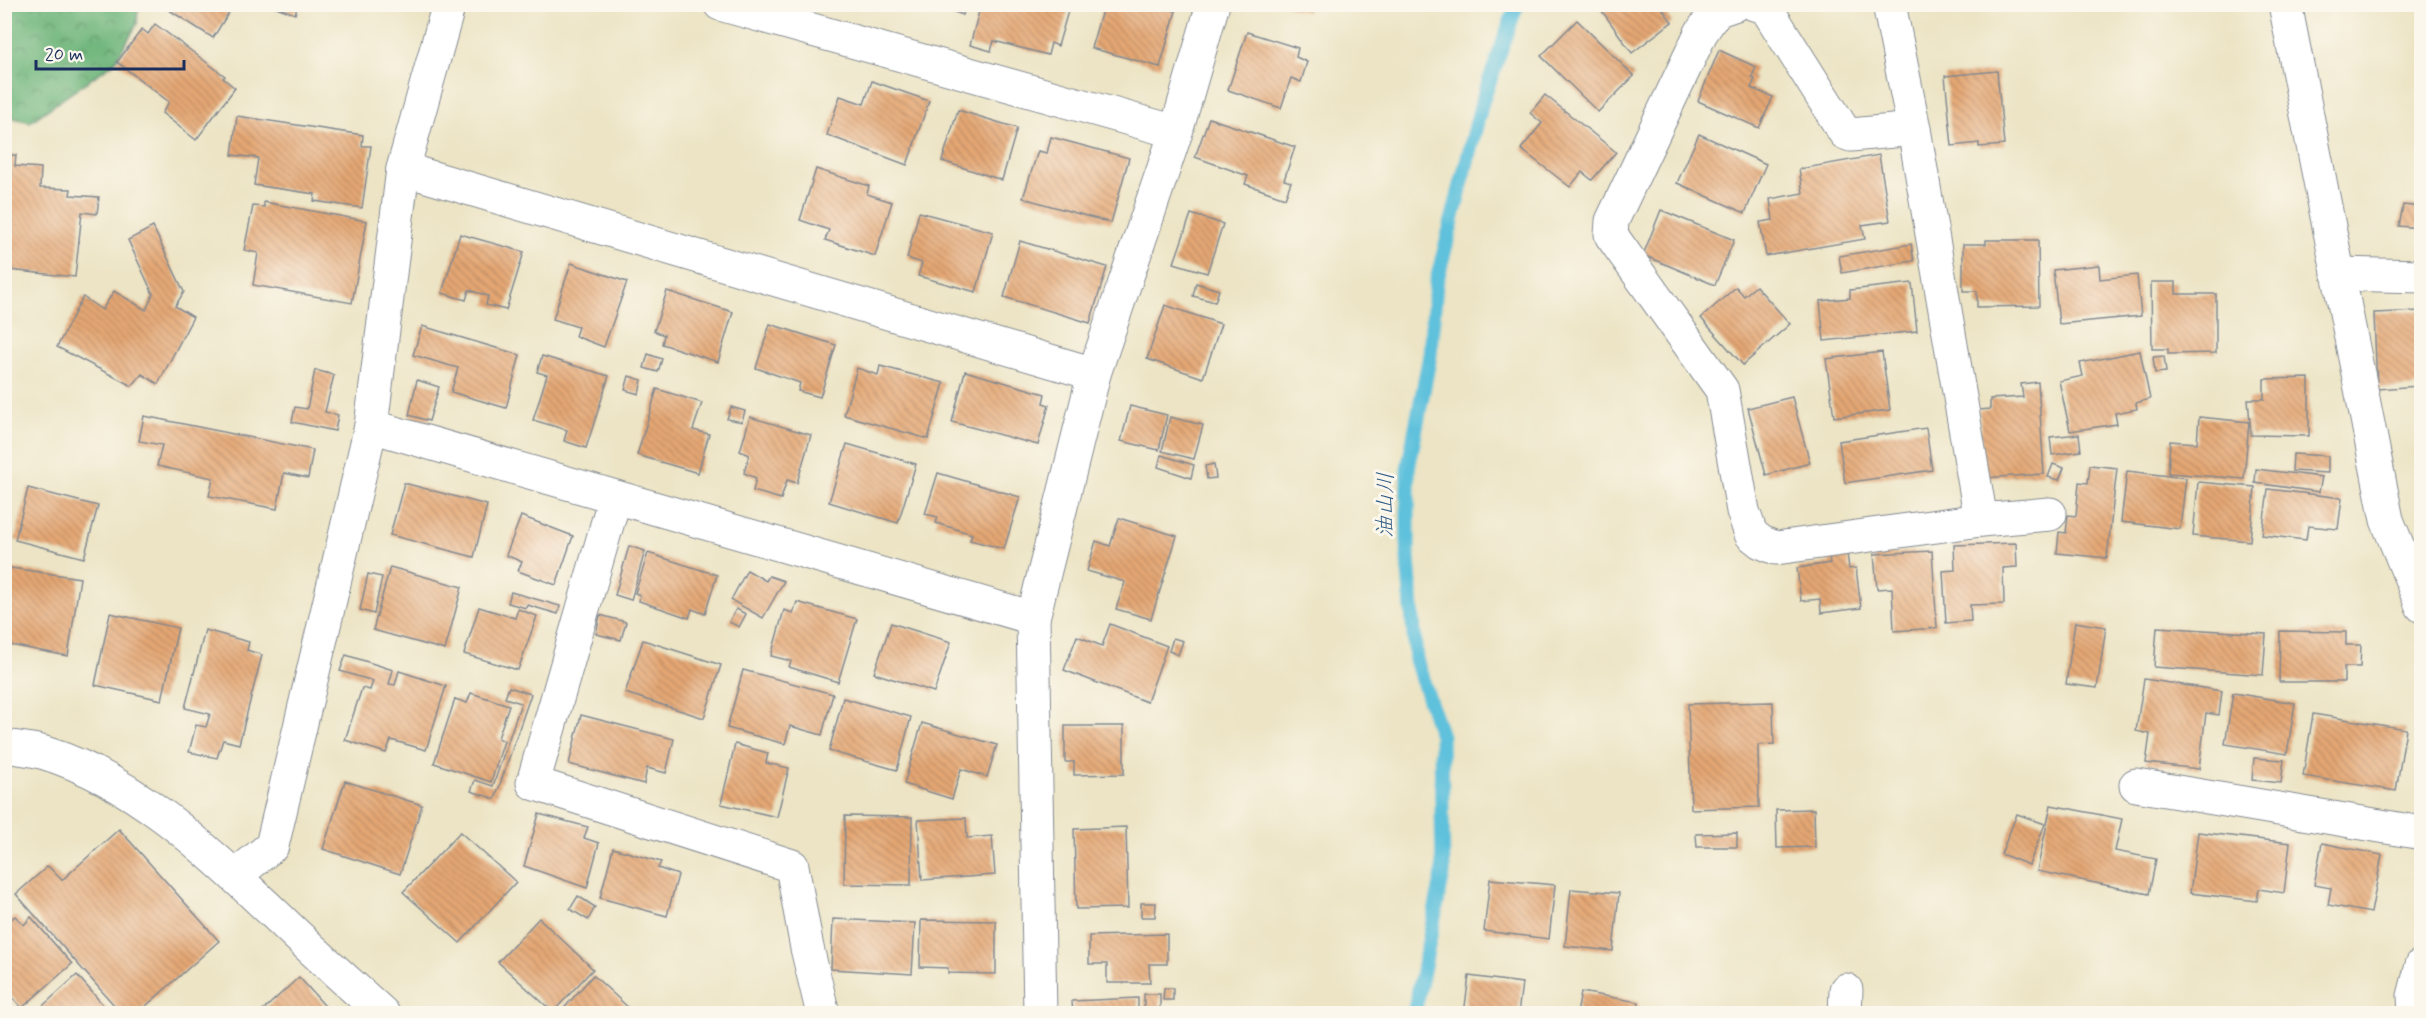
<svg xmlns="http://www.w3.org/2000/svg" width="2426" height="1018" font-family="Mynerve,'Klee One',sans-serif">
  <defs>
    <pattern id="forest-crowns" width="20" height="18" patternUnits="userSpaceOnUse" patternTransform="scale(1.5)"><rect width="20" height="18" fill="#70b67b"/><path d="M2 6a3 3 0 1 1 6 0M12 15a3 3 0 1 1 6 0" fill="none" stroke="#5b9468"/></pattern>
    <pattern id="building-back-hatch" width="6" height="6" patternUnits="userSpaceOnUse" patternTransform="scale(1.5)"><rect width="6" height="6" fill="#e5a773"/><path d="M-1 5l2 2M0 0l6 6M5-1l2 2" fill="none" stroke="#b98862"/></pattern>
  </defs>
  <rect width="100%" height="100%" fill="#fbf7ec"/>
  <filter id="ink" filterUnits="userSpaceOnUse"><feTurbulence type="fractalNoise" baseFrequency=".0167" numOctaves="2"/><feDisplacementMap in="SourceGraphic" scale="12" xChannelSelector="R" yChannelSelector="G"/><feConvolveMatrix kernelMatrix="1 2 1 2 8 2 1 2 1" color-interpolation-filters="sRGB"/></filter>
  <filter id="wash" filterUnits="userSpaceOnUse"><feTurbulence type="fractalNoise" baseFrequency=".008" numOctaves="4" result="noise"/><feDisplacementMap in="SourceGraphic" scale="24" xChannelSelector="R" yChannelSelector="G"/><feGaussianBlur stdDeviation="1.35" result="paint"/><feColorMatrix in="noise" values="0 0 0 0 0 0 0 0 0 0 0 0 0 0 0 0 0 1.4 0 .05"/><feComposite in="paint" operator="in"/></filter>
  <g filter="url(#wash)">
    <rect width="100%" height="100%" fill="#ece4c4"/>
    <polygon fill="url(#forest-crowns)" stroke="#46726c" stroke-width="1.5" points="5,4 138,4 138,5 137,24 115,62 30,122 5,116"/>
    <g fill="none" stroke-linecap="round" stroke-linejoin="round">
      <polyline stroke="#5ec1dc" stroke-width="15" points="1414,1014 1443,874 1441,736 1416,660 1408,558 1408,469 1430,355 1436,284 1482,102 1517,4"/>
    </g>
    <g id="blocks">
      <g fill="url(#building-back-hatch)">
        <polygon points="169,4 234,4 213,38 166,8"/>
        <polygon points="268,4 298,4 295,14"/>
        <polygon points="931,4 966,4 963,15"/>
        <polygon points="981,4 1070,4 1058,46 1051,43 1048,55 994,41 991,51 970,45"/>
        <polygon points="1104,4 1152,4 1176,11 1160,67 1091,48"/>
        <polygon points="1597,4 1659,4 1672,22 1632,53"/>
        <polygon points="1284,5 1309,5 1307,12"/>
        <polygon points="1577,20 1634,76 1598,112 1541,56"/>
        <polygon points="155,24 225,76 223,78 235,88 196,140 162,113 169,102 117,62 142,29 148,34"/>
        <polygon points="1247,32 1298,48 1296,57 1307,62 1301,82 1291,78 1281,108 1228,90"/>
        <polygon points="1719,50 1756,67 1752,77 1755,79 1751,88 1773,97 1759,128 1698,101"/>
        <polygon points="1997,71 2004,145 1979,147 1979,143 1952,146 1945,76"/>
        <polygon points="872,81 929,101 907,165 827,135 840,96 864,104"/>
        <polygon points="1545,95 1616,152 1592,180 1582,172 1570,187 1521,149 1542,123 1530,113"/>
        <polygon points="958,110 1017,128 1002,180 942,161"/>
        <polygon points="237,116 363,135 362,146 371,146 362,208 314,201 315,194 254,185 258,158 232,155"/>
        <polygon points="1209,118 1295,147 1284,180 1291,182 1285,198 1245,184 1248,176 1195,157"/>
        <polygon points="1699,134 1766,164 1745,213 1677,183"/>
        <polygon points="1051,137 1129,158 1111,223 1023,198 1038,151 1047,153"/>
        <polygon points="4,155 16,155 15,166 41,168 40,188 71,189 70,195 99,197 97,214 82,212 75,277 9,270 10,264 4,264"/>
        <polygon points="1879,155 1890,221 1862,225 1865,239 1766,256 1760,222 1773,220 1770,199 1803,193 1799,169"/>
        <polygon points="816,169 869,186 867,194 892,202 875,256 825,240 829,230 800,220"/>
        <polygon points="264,202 367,221 352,303 253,285 258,253 244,250 253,206 264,207"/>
        <polygon points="2403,205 2422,207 2419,228 2399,226"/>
        <polygon points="1661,210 1734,240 1715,285 1643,255"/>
        <polygon points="919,212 993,232 976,292 918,276 922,263 907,258"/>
        <polygon points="1191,214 1223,224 1207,273 1174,263"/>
        <polygon points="153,227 184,292 175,306 193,317 158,384 142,374 132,386 57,347 83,297 102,310 114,291 146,310 153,294 128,240"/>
        <polygon points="460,234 524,252 506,310 486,305 488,296 469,290 466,300 442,293"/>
        <polygon points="1986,240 2038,240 2039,306 1977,307 1977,291 1963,291 1963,244 1986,244"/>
        <polygon points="1020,241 1107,267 1090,323 1004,297"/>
        <polygon points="1911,244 1914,261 1842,273 1839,256"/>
        <polygon points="571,263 627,282 604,347 575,336 578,327 553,319"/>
        <polygon points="2099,265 2100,279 2137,275 2141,316 2059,324 2053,270"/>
        <polygon points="2151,282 2176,282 2176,294 2216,294 2216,353 2168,354 2168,349 2152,349"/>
        <polygon points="1196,283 1219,290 1215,302 1193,296"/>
        <polygon points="1912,283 1917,331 1824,341 1820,301 1850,298 1850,290"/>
        <polygon points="1756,286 1790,324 1743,365 1701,318 1736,287 1744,296"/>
        <polygon points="667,291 733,312 718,362 662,344 664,335 654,331"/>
        <polygon points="1165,305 1221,324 1203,378 1147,359"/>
        <polygon points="2422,311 2422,397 2419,386 2377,389 2374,313"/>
        <polygon points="770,324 836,345 820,397 798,391 800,383 756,368"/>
        <polygon points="422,326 520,355 506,408 451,392 458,368 413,355"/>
        <polygon points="2140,351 2150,399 2136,403 2137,409 2115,413 2117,424 2070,431 2059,381 2083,376 2080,363"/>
        <polygon points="1882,352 1890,410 1834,417 1826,359"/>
        <polygon points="648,354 662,359 658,372 644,368"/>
        <polygon points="542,356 609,376 586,448 564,441 567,430 533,420 547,375 537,372"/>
        <polygon points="2164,356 2166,372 2155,373 2153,357"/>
        <polygon points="880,366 944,383 928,439 844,415 857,368 878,375"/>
        <polygon points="315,370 334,375 325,412 338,415 335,431 292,422 295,407 307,409"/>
        <polygon points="965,371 1045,394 1043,403 1049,405 1038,445 952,422"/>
        <polygon points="629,376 642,380 639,394 625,390"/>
        <polygon points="2309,378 2309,436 2251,435 2248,399 2264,399 2264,379"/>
        <polygon points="417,380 439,387 429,421 409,415"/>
        <polygon points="2038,382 2044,474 1984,478 1979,410 1990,409 1990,399 2023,397 2021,384"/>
        <polygon points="657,389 702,403 693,430 709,434 698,473 637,455"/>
        <polygon points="1792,397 1810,463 1766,475 1748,408"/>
        <polygon points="1130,406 1167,415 1159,450 1121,441"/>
        <polygon points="731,407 745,411 742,422 727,419"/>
        <polygon points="144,416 313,450 308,478 284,473 277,509 209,496 213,478 157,466 162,445 139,441"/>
        <polygon points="750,417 811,435 797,483 787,480 781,499 753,491 756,478 744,473 749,455 740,451"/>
        <polygon points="1170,417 1203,425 1194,459 1162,451"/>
        <polygon points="2199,417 2249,422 2244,479 2168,473 2170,441 2197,443"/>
        <polygon points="1926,428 1932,470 1845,483 1839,441"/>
        <polygon points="2079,434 2081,451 2052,455 2050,437"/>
        <polygon points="847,444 916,464 898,523 829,502"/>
        <polygon points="2293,454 2328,456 2328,473 2292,471"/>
        <polygon points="1161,455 1194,465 1191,478 1158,467"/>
        <polygon points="1214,464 1216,478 1207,479 1205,466"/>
        <polygon points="2053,464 2064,468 2059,480 2048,477"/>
        <polygon points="2090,465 2117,468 2107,558 2057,553 2059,532 2066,533 2068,515 2076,516 2079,482 2088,483"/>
        <polygon points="2256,469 2322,477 2319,492 2255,483"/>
        <polygon points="2127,471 2186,478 2180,529 2121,522"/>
        <polygon points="938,473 1020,497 1004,549 970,540 972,534 936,523 938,517 925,514"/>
        <polygon points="2198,482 2255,487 2250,541 2193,536"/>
        <polygon points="404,483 487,505 474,557 390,535"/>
        <polygon points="28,488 98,506 84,558 15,540"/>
        <polygon points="2268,489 2342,498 2338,529 2308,526 2306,540 2262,535"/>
        <polygon points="521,516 573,536 556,585 518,571 522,562 506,555"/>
        <polygon points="1119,518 1177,536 1151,619 1116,609 1125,582 1087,571 1096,541 1110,546"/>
        <polygon points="2016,543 2017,567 2003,568 2004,604 1970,605 1971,621 1946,623 1943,571 1955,570 1954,545"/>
        <polygon points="629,546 645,551 631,600 615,595"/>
        <polygon points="1932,551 1937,628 1894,631 1892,588 1877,589 1874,554"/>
        <polygon points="648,553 717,575 705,614 692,609 689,618 639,601 640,595 635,593"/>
        <polygon points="1847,553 1849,569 1856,568 1861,608 1821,613 1820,599 1801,601 1797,568 1830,563 1829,555"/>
        <polygon points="4,567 80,578 68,656 4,644"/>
        <polygon points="390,567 462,587 445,650 373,630"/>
        <polygon points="747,570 766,581 769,576 784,581 763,618 731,600"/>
        <polygon points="368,574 382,577 374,614 360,610"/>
        <polygon points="511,592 560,606 558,614 527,605 526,608 508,603"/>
        <polygon points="797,602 857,619 838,682 789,667 791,661 771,656 784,610 793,613"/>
        <polygon points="479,607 515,618 518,609 537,616 518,670 464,654"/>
        <polygon points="736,609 746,614 739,627 729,622"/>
        <polygon points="110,613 178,628 162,700 95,685"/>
        <polygon points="600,615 626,622 621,640 596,634"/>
        <polygon points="2075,622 2106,627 2097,688 2066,684"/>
        <polygon points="891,623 951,642 934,692 874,673"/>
        <polygon points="1110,624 1167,646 1147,702 1064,670 1077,636 1102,646"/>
        <polygon points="2157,627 2266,634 2263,675 2154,667"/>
        <polygon points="205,630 249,642 247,650 262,655 239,744 223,740 217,758 189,752 196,725 206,727 210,714 185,708"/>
        <polygon points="2280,631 2346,632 2346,645 2361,645 2360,667 2344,667 2344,682 2279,682"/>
        <polygon points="1173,638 1183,641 1178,655 1169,651"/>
        <polygon points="643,640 721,665 704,718 625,693"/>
        <polygon points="346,655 393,670 389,684 395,685 399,671 446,686 426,750 391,740 386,753 345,740 362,688 370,690 373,681 340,671"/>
        <polygon points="743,670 833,694 822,735 790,726 785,744 727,728"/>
        <polygon points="2144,679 2222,691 2219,715 2206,713 2199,769 2146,763 2150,734 2136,731"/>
        <polygon points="509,687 531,694 495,799 471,791 475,780 493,786 521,703 505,698"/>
        <polygon points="471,693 509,705 498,738 504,741 491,782 434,763 455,699 467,703"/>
        <polygon points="2233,693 2295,703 2287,754 2225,744"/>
        <polygon points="843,698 911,717 897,770 829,751"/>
        <polygon points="1773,702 1774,744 1758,745 1759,807 1691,809 1688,704"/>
        <polygon points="2313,714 2406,729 2396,791 2303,776"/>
        <polygon points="581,715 674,739 666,773 647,768 644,784 569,764"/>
        <polygon points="922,723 997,745 987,777 961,769 952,799 904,784"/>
        <polygon points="1065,726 1124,726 1124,774 1074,775 1074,762 1065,762"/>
        <polygon points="735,744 768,753 766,763 789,768 777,817 721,804"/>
        <polygon points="2254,758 2284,760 2281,783 2252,780"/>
        <polygon points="345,781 422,805 400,874 323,849"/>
        <polygon points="2051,805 2122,819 2115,851 2156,859 2149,894 2037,871"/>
        <polygon points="1814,809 1815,847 1777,848 1776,810"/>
        <polygon points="539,814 588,827 584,838 599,843 587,888 524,866"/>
        <polygon points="2017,814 2045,824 2029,865 2001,854"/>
        <polygon points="845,816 912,817 911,885 844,884"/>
        <polygon points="966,818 967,838 992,836 995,875 922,880 918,820"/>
        <polygon points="1126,827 1128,908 1076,909 1074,829"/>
        <polygon points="119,829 219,941 137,1014 122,1014 16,894 48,866 62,880"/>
        <polygon points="460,832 516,882 460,943 403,892"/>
        <polygon points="2198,832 2290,843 2284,893 2259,889 2257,901 2190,893"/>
        <polygon points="1737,833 1737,847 1697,847 1696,834"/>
        <polygon points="2322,843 2382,855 2371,913 2328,905 2331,888 2314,885"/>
        <polygon points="613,848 661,862 658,868 678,875 667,916 600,898"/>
        <polygon points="1490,879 1555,885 1549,939 1484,931"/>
        <polygon points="1571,889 1619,893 1613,951 1565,946"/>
        <polygon points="578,896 595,907 588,920 570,909"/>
        <polygon points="1141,903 1156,903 1155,917 1141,917"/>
        <polygon points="15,916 24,925 31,917 72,964 22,1008 4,988 4,925"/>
        <polygon points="539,918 593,969 553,1012 498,962"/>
        <polygon points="833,919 915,923 912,974 831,969"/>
        <polygon points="921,920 996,921 996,974 948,973 948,968 920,967"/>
        <polygon points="1167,934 1167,964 1149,964 1150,983 1107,983 1107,964 1089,964 1089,936"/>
        <polygon points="77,975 111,1014 39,1014 37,1011"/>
        <polygon points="593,975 631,1010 628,1014 559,1014"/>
        <polygon points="1469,976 1522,983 1518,1014 1464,1014"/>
        <polygon points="299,977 332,1014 259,1014"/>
        <polygon points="1164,988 1173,988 1173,1000 1163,1000"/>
        <polygon points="1581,992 1639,1002 1637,1014 1577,1014"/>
        <rect x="1144" y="994" width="16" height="20"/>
        <polygon points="1138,998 1138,1014 1073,1014 1072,1001"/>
      </g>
    </g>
  </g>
  <g filter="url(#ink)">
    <use href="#blocks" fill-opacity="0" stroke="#848a91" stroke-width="1.5"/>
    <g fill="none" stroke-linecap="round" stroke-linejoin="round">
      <g stroke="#848a91" stroke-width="35">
        <g id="minor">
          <polyline points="720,4 1176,132"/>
          <polyline points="1736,4 1716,11 1701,33 1612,221 1611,235 1722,390 1743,511 1751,534 1761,542 1776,548 1981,520 2050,514"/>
          <polyline points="1754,4 1765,6 1845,133 1851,135 1914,129"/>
          <polyline points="1889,4 1914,129 1981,520"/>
          <polyline points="2288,4 2286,9 2387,520 2422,606"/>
          <polyline points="403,169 1094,374"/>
          <polyline points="2338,274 2422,276"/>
          <polyline points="371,426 1033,618"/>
          <polyline points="615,497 533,783 792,866 807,948 823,1014"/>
          <polyline points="2136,785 2422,833"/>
          <polyline points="235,876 272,846 371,426 403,169 449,4"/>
          <polyline points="1040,1014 1033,618 1094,374 1176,132 1213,4"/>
          <polyline points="1845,1014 1846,990"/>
          <polyline points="2415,1014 2414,996 2422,965"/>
        </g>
      </g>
      <g stroke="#848a91" stroke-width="35">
        <path id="tertiary" d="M4,746C18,748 32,749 45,753C139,782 212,855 282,921C315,953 349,983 383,1014"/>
      </g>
      <use href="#minor" stroke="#fff" stroke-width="33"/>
      <use href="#tertiary" stroke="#fff" stroke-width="33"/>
    </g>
  </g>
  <g text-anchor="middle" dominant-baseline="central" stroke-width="6" stroke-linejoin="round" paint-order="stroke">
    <g font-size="22" font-style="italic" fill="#2f5b84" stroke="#fbf7ec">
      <text transform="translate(1386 505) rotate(-89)">油山川</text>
    </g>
  </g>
  <rect width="2426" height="1018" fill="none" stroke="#fbf7ec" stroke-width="24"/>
  <path d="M36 60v9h148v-9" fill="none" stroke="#1b2f5e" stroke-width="3"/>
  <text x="45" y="60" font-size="18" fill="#1b2f5e" stroke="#fbf7ec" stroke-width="4.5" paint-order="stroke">20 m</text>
</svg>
